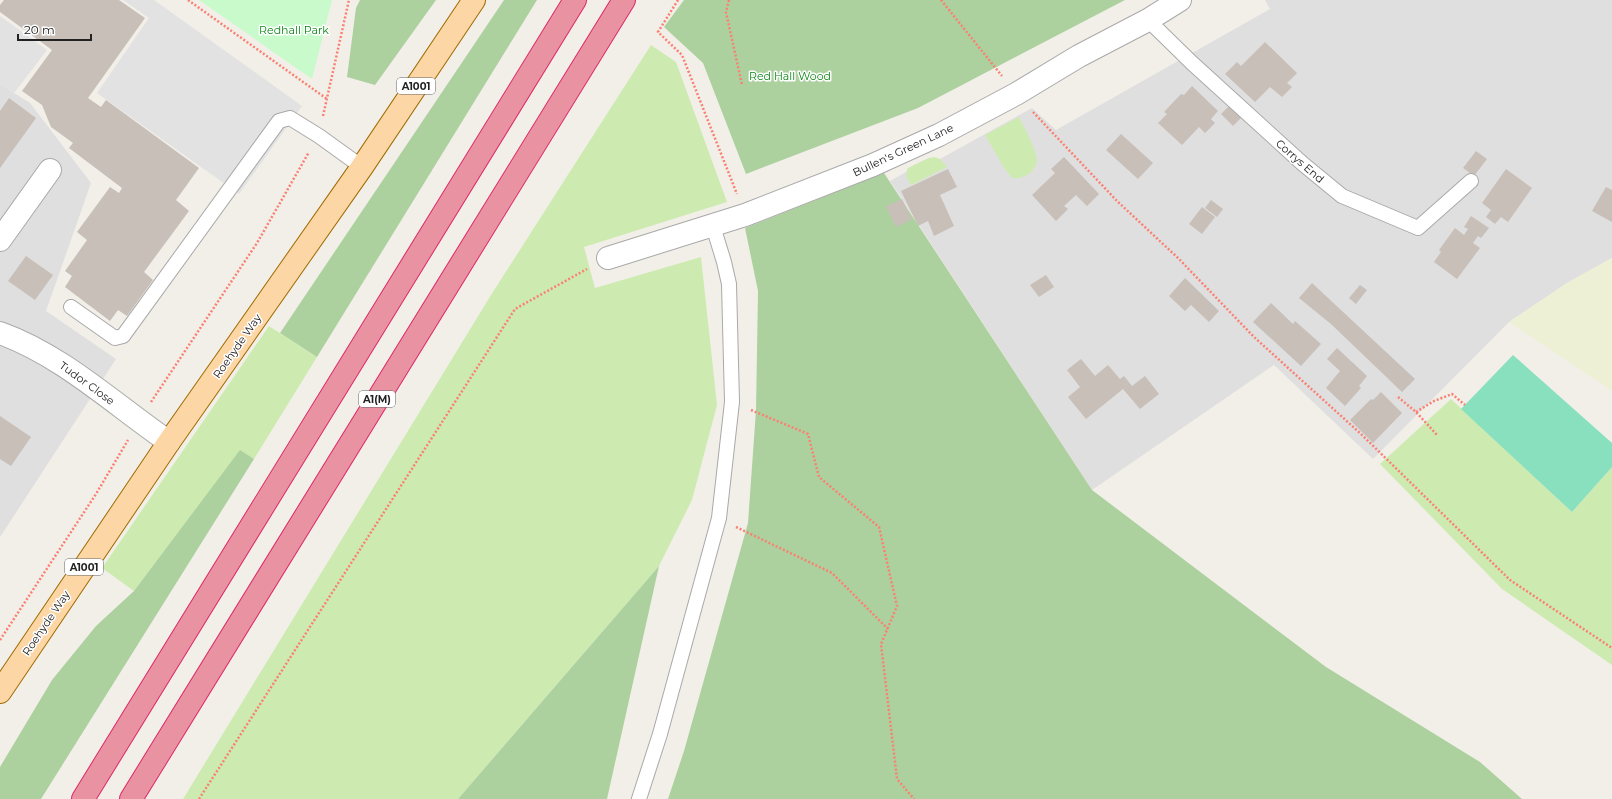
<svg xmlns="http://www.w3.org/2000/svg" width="1612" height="799" font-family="Montserrat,sans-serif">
  <rect width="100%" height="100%" fill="#f2efe9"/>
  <g fill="#e0dfdf">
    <polygon points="1265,0 1612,0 1612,258 1567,283 1509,322 1373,459 1274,365 1092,490 890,181 906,172 908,168 929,158 940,159 1032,108 1056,130 1270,9"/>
    <polygon points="0,84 30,103 91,183 46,311 116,359 0,537"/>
  </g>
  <polygon fill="#eef0d5" points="1612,258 1612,391 1509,322 1567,283"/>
  <g fill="#cdebb0">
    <polygon points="651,45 676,62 727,202 584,247 595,288 701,257 717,405 692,500 659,566 458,799 183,799 491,295"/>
    <path d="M1019,117C1024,127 1038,152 1037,162C1036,166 1033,170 1030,173C1024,177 1019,179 1012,178L1004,168L985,135Z"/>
    <polygon points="934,157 940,159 947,167 911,185 906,176 908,168 929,158"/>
    <polygon points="269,326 317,357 254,459 240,451 134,591 102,568"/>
    <polygon points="1451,399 1572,512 1612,467 1612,665 1502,589 1380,464"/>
  </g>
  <g fill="#add19e">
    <polygon points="360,0 436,0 375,85 347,77 356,8"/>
    <polygon points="504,0 537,0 317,357 280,333"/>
    <polygon points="684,0 1125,0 918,108 746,174 703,63 664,27"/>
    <polygon points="884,173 1092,490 1326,667 1480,762 1522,799 668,799 684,751 748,523 756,410 758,291 745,228"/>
    <polygon points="240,450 254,459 41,799 0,799 0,767 52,680 96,626 134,591"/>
    <polygon points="659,566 607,799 458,799"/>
  </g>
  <polygon fill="#c8facc" points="199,0 332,0 312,79"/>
  <polygon fill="#88e0be" points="1513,355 1612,443 1612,467 1572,512 1461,409"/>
  <g fill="#e2e2e2">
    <polygon points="123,0 154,0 302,106 239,194 97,93 149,18"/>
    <polygon points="0,16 47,50 14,93 0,84"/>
  </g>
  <g fill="#c7bfb8">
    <polygon points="4,0 119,0 145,18 88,98 101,107 106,100 199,168 176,200 189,211 144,272 153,280 127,316 118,310 110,321 65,287 72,276 65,271 87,240 77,232 110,187 119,193 122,188 69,148 73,143 51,127 42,105 22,91 52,50 0,12 0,5"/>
    <polygon points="1265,42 1297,73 1287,83 1292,87 1282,97 1270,87 1255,102 1225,74 1237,62 1241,66"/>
    <polygon points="1192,86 1218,111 1211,119 1215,123 1205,133 1199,127 1182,145 1158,123 1167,114 1164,112 1181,94 1184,95"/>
    <polygon points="9,98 36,118 0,168 0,111"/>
    <polygon points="1230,105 1242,117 1233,126 1221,114"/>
    <polygon points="1121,134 1153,163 1138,179 1106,150"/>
    <polygon points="1476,151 1487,159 1474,176 1463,168"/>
    <polygon points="1064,157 1099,194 1087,206 1076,195 1064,206 1068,209 1056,221 1032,195 1055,173 1051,169"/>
    <polygon points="948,169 957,187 940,195 954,226 934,236 928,221 918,226 901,191"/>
    <polygon points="1506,169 1532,188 1508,222 1501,217 1495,224 1486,217 1491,210 1482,203"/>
    <polygon points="1606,187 1612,190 1612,222 1592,211"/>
    <polygon points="902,199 912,219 896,227 886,206"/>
    <polygon points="1211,200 1223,209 1217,217 1205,208"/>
    <polygon points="1202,207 1215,217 1202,234 1189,224"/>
    <polygon points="1471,216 1489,228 1481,238 1478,236 1473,243 1480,248 1457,279 1434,262 1441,252 1439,250 1455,228 1464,235 1468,229 1464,227"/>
    <polygon points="26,256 53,275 35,300 8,281"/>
    <polygon points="1046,275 1054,287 1039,297 1030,285"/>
    <polygon points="1185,278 1219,311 1209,322 1191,305 1185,311 1169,296"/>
    <polygon points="1312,283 1415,379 1402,392 1331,324 1299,298"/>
    <polygon points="1360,285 1367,290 1356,304 1349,298"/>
    <polygon points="1271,303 1293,324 1295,321 1321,344 1301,366 1253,322"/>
    <polygon points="1337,348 1367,376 1359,386 1361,388 1345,406 1326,388 1340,371 1327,359"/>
    <polygon points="1081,359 1095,376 1108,365 1120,379 1124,376 1132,386 1145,376 1159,394 1140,409 1123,389 1086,419 1068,397 1080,387 1067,370"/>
    <polygon points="1381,392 1402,413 1373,443 1350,420 1371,399 1373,400"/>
    <polygon points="0,416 31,437 11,466 0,459"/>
  </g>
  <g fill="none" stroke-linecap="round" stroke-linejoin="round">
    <g stroke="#a9a9a9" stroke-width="16">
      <g id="lane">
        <polyline points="1148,20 1192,63 1303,164 1342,196 1418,228 1471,181"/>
        <polyline points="71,307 115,338 123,336 279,121 290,118 319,136 362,167"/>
        <polyline points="639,799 660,734 719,518 732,402 729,284 724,262 713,226"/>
      </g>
    </g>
    <g stroke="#a9a9a9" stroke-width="24">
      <g id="street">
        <polyline points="0,240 50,170"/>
        <polyline points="608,258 745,215 873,165 939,135 1016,94 1079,56 1148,20 1180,0"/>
        <path d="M0,333C62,355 115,405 169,442"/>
      </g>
    </g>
    <g stroke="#a06b00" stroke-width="24">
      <polyline id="primary" points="0,692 169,442 362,167 474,0"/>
    </g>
    <g stroke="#dc2a67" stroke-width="24">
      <g id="highway">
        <polyline points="83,799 575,0"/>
        <polyline points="131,799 624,0"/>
      </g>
    </g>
    <g stroke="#fa8072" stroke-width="2.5" stroke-dasharray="2 2" stroke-linecap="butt">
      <polyline points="188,0 327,99"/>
      <polyline points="678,0 658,32 682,55 737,194"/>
      <polyline points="729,0 726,12 742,85"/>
      <polyline points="941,0 1002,76"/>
      <polyline points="1033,112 1117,201 1178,258 1254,337 1361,434 1510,580 1612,648"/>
      <polyline points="323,116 349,0"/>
      <polyline points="1398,397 1416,412 1438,436"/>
      <polyline points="151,402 257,243 309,152"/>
      <polyline points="751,410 808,434 819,477 879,527 897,606 881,644 897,779 914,799"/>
      <polyline points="1416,412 1434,401 1452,394 1465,405"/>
      <polyline points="736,527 832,573 888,629"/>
      <polyline points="0,640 96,494 128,440"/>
      <polyline points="199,799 515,309 587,269"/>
    </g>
    <use href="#lane" stroke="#fff" stroke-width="14"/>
    <use href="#street" stroke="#fff" stroke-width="22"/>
    <use href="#primary" stroke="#fcd6a4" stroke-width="22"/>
    <use href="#highway" stroke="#e892a2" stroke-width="22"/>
  </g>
  <g text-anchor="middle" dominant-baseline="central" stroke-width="3" stroke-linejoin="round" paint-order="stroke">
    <g fill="#fff" stroke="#646464" stroke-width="1">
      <rect x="397" y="78" width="38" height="16" rx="3"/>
      <rect x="359" y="391" width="36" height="16" rx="3"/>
      <rect x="65" y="559" width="38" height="16" rx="3"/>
    </g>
    <g font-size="10" font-weight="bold" fill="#222">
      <text x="416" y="86">A1001</text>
      <text x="377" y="399">A1(M)</text>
      <text x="84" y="567">A1001</text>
    </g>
    <g font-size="11" fill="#0c8416" stroke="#fff">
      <text x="294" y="30">Redhall Park</text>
      <text x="790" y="76">Red Hall Wood</text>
    </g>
    <g font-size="11" fill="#222" stroke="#fff">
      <text transform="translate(903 150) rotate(-25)">Bullen's Green Lane</text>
      <text transform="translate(1300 161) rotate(41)">Corrys End</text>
      <text transform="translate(237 346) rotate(-55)">Roehyde Way</text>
      <text transform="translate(87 383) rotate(36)">Tudor Close</text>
      <text transform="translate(46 623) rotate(-56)">Roehyde Way</text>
    </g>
  </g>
  <path d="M18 34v6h73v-6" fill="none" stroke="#222222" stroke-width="2"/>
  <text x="24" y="34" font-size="12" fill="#222222" stroke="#ffffff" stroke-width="3" paint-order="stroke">20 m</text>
</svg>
